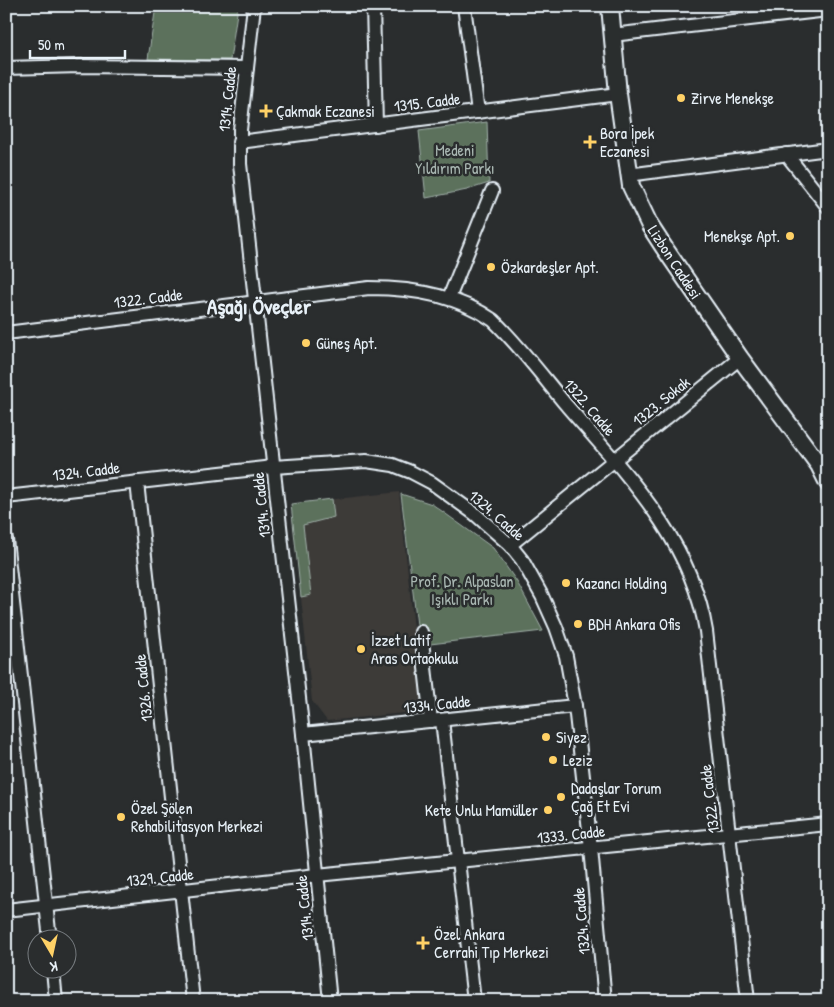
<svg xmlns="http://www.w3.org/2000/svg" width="834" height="1007" font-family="'Patrick Hand',sans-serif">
  <rect width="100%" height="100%" fill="#2a2d2e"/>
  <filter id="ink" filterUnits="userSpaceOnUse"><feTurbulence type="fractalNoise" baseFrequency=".02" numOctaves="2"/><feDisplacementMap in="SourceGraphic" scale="10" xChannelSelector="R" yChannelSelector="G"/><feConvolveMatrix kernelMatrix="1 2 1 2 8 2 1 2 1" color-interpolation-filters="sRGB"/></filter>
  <g filter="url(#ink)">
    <polygon fill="#3c3a38" points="399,492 423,711 327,721 312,701 291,504"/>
    <g fill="#5b715c" stroke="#a2b1aa">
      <polygon points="156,6 238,6 230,60 148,59"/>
      <polygon points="487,122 489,183 467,190 426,198 419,131"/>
      <polygon points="401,494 432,504 493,548 517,582 543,631 430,644 427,627 417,625"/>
      <polygon points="332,499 334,517 303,525 311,595 301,597 291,504"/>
    </g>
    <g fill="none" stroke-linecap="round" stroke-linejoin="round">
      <g stroke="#e8f1f8" stroke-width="16">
        <g id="minor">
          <polyline points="254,6 240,130 240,164 303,734 330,1001"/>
          <polyline points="373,6 376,125"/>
          <polyline points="464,6 478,112"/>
          <polyline points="612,35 828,10"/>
          <polyline points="6,68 80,66 247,68"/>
          <polyline points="239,142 618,94"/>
          <polyline points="786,154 828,207"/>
          <polyline points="628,175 828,149"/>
          <polyline points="449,298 492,191"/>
          <path d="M6,333L369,288C413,288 457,295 493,320C520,346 543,377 567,406C626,474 691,539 706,631L748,1001"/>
          <polyline points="137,482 193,1001"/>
          <polyline points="6,497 273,467 366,461 393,465 411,472 432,483 475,514 510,545 522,560 542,596 556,627 566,656 575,706 591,848 605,1001"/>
          <polyline points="6,539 50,940"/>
          <polyline points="510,545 740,358"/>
          <polyline points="421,632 431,721"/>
          <polyline points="442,720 474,1001"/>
          <polyline points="303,734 575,706"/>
          <polyline points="6,910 317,875 828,824"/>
          <polyline points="53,970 56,1001"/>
        </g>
      </g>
      <g stroke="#e8f1f8" stroke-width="20">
        <polyline id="major" points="610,6 618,94 631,186 650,226 663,246 740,358 819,465 828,483"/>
      </g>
      <use href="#minor" stroke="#2a2d2e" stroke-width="12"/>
      <use href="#major" stroke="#2a2d2e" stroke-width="16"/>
    </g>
  </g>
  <g fill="#ffd166" stroke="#2a2d2e" stroke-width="2">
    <circle cx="681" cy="98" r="5"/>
    <path d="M263.5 103.5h5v5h5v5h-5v5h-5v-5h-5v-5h5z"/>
    <path d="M587.5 134.5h5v5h5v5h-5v5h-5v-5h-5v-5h5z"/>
    <circle cx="790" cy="236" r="5"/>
    <circle cx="491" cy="267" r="5"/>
    <circle cx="306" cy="343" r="5"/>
    <circle cx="566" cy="583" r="5"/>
    <circle cx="578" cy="624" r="5"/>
    <circle cx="361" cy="649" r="5"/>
    <circle cx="546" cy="737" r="5"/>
    <circle cx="553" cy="760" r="5"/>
    <circle cx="561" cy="797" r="5"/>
    <circle cx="548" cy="810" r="5"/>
    <circle cx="121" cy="817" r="5"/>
    <path d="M420.5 935.5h5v5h5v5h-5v5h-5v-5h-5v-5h5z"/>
  </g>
  <g text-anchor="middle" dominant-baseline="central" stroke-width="5" stroke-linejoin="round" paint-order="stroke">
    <g font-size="16" fill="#e8f1f8" stroke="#2a2d2e" text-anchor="start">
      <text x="691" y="98">Zirve Menekşe</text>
      <text x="276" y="111">Çakmak Eczanesi</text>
      <text x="600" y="133">Bora İpek<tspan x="600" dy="18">Eczanesi</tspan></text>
      <text x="780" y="236" text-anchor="end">Menekşe Apt.</text>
      <text x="501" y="267">Özkardeşler Apt.</text>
      <text x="316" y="343">Güneş Apt.</text>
      <text x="576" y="583">Kazancı Holding</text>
      <text x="588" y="624">BDH Ankara Ofis</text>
      <text x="371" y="640">İzzet Latif<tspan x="371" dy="18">Aras Ortaokulu</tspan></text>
      <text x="556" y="737">Siyez</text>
      <text x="563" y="760">Leziz</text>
      <text x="571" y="788">Dadaşlar Torum<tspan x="571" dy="18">Çağ Et Evi</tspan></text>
      <text x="131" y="808">Özel Şölen<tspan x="131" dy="18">Rehabilitasyon Merkezi</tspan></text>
      <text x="538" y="810" text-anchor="end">Kete Unlu Mamüller</text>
      <text x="434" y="934">Özel Ankara<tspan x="434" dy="18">Cerrahi Tıp Merkezi</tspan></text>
    </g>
    <g font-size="16" fill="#e8f1f8" stroke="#2a2d2e">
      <text transform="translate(227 99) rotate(-84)">1314. Cadde</text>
      <text transform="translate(427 102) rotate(-7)">1315. Cadde</text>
      <text transform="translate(675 262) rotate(57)">Lizbon Caddesi</text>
      <text transform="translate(148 298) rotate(-7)">1322. Cadde</text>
      <text transform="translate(661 401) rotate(-39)">1323. Sokak</text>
      <text transform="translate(590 407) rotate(49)">1322. Cadde</text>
      <text transform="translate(86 471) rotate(-7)">1324. Cadde</text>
      <text transform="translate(261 505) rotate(-96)">1314. Cadde</text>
      <text transform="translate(497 515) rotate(41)">1324. Cadde</text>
      <text transform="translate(143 688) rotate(-96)">1326. Cadde</text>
      <text transform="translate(437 704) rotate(-6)">1334. Cadde</text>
      <text transform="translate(709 799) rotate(-97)">1322. Cadde</text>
      <text transform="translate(571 834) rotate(-6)">1333. Cadde</text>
      <text transform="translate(160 877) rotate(-6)">1329. Cadde</text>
      <text transform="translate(304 908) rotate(-96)">1314. Cadde</text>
      <text transform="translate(581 921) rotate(-95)">1324. Cadde</text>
    </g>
    <g font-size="16" fill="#a9b7b2" stroke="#2a2d2e">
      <text x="455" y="150">Medeni<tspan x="455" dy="18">Yıldırım Parkı</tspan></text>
      <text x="462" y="581">Prof. Dr. Alpaslan<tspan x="462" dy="18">Işıklı Parkı</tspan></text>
    </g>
    <g font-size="21" font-weight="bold" fill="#e8f1f8" stroke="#2a2d2e">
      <text x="259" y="306">Aşağı Öveçler</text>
    </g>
  </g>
  <rect width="834" height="1007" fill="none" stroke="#2a2d2e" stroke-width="25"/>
  <rect x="12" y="12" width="809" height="982" fill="none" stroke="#e8f1f8" stroke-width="2" filter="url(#ink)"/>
  <g transform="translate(52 954) rotate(171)"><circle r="24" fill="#2a2d2e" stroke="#767b7f"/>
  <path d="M0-4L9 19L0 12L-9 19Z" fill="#ffd166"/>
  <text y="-8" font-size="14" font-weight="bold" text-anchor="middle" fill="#e8f1f8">K</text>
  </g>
  <path d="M30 50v8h95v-8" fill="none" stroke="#e8f1f8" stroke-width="2.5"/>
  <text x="38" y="50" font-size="15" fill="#e8f1f8" stroke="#2a2d2e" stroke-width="4" paint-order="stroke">50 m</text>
</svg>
